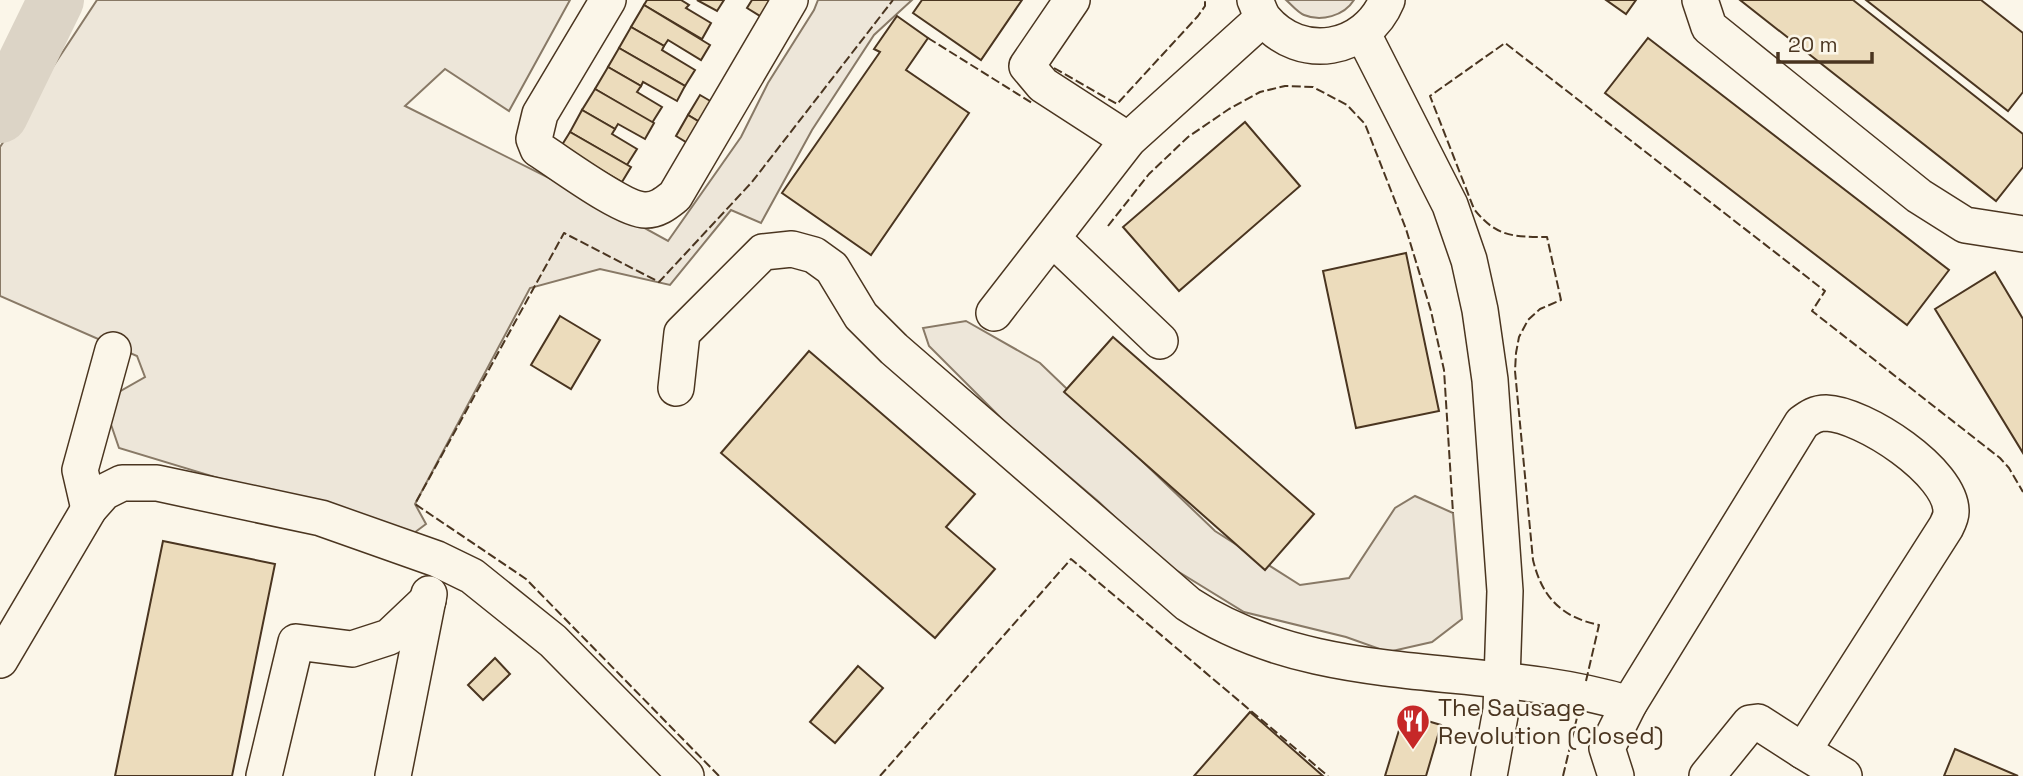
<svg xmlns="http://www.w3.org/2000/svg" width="2023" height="776" font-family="'Space Grotesk',sans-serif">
  <rect width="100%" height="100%" fill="#fbf6e9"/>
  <g fill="#ede6d9" stroke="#887966" stroke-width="2">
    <polygon points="97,0 570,0 509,111 445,69 405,106 601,204 668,241 741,137 768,83 814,10 818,0 912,0 874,35 812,130 761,223 731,210 670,285 600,269 530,288 415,504 426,524 410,536 119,448 103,401 145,377 137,356 0,296 0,147"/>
    <path d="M1286,0H1354C1344,16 1321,22 1304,15C1297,12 1291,4 1286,0Z"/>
    <polygon points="966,321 1040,363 1215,531 1300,585 1349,578 1395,508 1415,496 1453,513 1462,619 1432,642 1388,652 1346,637 1244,612 1161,561 1099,502 1007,424 929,346 923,328"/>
  </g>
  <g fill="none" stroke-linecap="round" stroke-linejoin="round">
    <polyline stroke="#dcd4c6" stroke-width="56" points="0,115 56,0"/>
  </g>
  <g fill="#ecdcbc" stroke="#4a3520" stroke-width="2">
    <polygon points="647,0 681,0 689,5 686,8 711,23 702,39 644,5"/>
    <polygon points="697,0 724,0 717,11"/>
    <polygon points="752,0 778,0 773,24 747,8"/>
    <polygon points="922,0 1022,0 981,60 913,13"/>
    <polygon points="1606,0 1636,0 1626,14"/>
    <polygon points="1740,0 1853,0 2023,134 2023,167 1996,201"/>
    <polygon points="1866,0 1981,0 2023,33 2023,92 2008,111"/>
    <polygon points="644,5 710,45 701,60 668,40 664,46 631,27"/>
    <polygon points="897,16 928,38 906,70 969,113 871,255 782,193 880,52 874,49"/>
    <polygon points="631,27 664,46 662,50 695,70 685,86 619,48"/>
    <polygon points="1648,38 1949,270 1907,325 1605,93"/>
    <polygon points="619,48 685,86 677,101 643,82 641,86 608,67"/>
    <polygon points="608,67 641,86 637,92 662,107 652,123 595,89"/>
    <polygon points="595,89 654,123 645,139 618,124 615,129 582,110"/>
    <polygon points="700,95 724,109 712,129 688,115"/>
    <polygon points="582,110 615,129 612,134 637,149 627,165 570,132"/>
    <polygon points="688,115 711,129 699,150 676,136"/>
    <polygon points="1245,122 1300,186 1179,291 1123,227"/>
    <polygon points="570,132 631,167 622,182 594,166 557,153"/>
    <polygon points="1406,253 1439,411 1356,428 1323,271"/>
    <polygon points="1995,272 2023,319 2023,453 1935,309"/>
    <polygon points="560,316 600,340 571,389 531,365"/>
    <polygon points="1113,337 1314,514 1265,570 1064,392"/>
    <polygon points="809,351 975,494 946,527 995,569 935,638 721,453"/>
    <polygon points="163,541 275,564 232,776 115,776"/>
    <polygon points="495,658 510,674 483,700 468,685"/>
    <polygon points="858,666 883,688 835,743 810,722"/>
    <polygon points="1250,712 1323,776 1194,776"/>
    <polygon points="1404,714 1441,725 1426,776 1385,776"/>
    <polygon points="1955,749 2018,776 1944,776"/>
  </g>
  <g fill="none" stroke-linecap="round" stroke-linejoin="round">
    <g stroke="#4a3520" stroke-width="38">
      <g id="minor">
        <path d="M608,0L540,114L534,139L538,149C559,162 624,211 646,210C658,210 666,203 675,196L790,0"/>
        <polyline points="1072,0 1027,66 1043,85 1128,140"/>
        <path d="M1255,0C1258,6 1260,14 1264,19C1301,63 1366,51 1387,0"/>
        <polyline points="1700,0 1709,27 1919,196 1965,225 2023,234"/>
        <polyline points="1363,34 1450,205 1469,260 1480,310 1490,380 1505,591 1501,710 1489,776"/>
        <polyline points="1053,239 1160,341"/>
        <polyline points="994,313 1128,140 1263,18"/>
        <path d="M676,388L682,333L763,252L792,249L814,255L832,268L861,316L894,349L1188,604C1320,691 1485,660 1629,704"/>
        <polyline points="89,509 80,470 113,350"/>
        <polyline points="0,660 89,509 104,492 122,483 157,483 321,518 437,559 472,576 553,641 686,776"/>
        <polyline points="1803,751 1844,776"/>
        <polyline points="264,776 296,642 352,649 389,637 428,600"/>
        <polyline points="393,776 429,594"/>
        <path d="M1616,776L1607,748L1629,704L1802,423C1810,417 1816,413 1826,413C1863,414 1952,472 1951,512C1951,516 1948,523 1946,527L1803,751L1758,722L1750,723L1707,776"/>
      </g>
    </g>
    <use href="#minor" stroke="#fbf6e9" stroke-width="35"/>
    <g stroke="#4a3520" stroke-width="2" stroke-dasharray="9 3.5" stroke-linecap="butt">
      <polyline points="928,38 1032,103"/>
      <polyline points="1054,68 1117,104 1198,16 1205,6 1205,0"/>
      <polyline points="1108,226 1149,174 1188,137 1229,109 1260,92 1285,86 1313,87 1347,105 1365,124 1406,229 1431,311 1444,370 1453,513"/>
      <path d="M1586,681L1599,625C1561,617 1542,597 1533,560L1515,371L1516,353L1519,337L1528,320L1540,309L1561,300L1547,237C1514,237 1496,237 1474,209L1430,96L1505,43L1825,291L1812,311L2000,458L2009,468L2023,492"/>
      <polyline points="719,776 526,579 415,504 564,233 659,282 752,182 893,0"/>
      <polyline points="880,776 1071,559 1328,776"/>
      <polyline points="1563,776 1580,705"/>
    </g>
  </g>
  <defs>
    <g id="restaurant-pin" transform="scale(1.75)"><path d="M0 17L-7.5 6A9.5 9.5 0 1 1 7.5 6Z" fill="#c62828" stroke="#fbf6e9"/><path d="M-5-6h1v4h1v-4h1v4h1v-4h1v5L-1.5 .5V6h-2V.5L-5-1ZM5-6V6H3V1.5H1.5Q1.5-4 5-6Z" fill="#fff"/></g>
  </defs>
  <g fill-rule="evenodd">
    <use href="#restaurant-pin" x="1413" y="721"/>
  </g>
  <g text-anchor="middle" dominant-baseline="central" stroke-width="5" stroke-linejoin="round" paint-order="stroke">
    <g font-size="24" fill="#4a3520" stroke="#fbf6e9" text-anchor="start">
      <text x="1438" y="707">The Sausage<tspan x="1438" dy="28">Revolution (Closed)</tspan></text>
    </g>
  </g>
  <path d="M1778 52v10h94v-10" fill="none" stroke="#4a3520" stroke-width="3.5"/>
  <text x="1788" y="52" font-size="21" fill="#4a3520" stroke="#fbf6e9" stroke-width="5" paint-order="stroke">20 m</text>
</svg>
